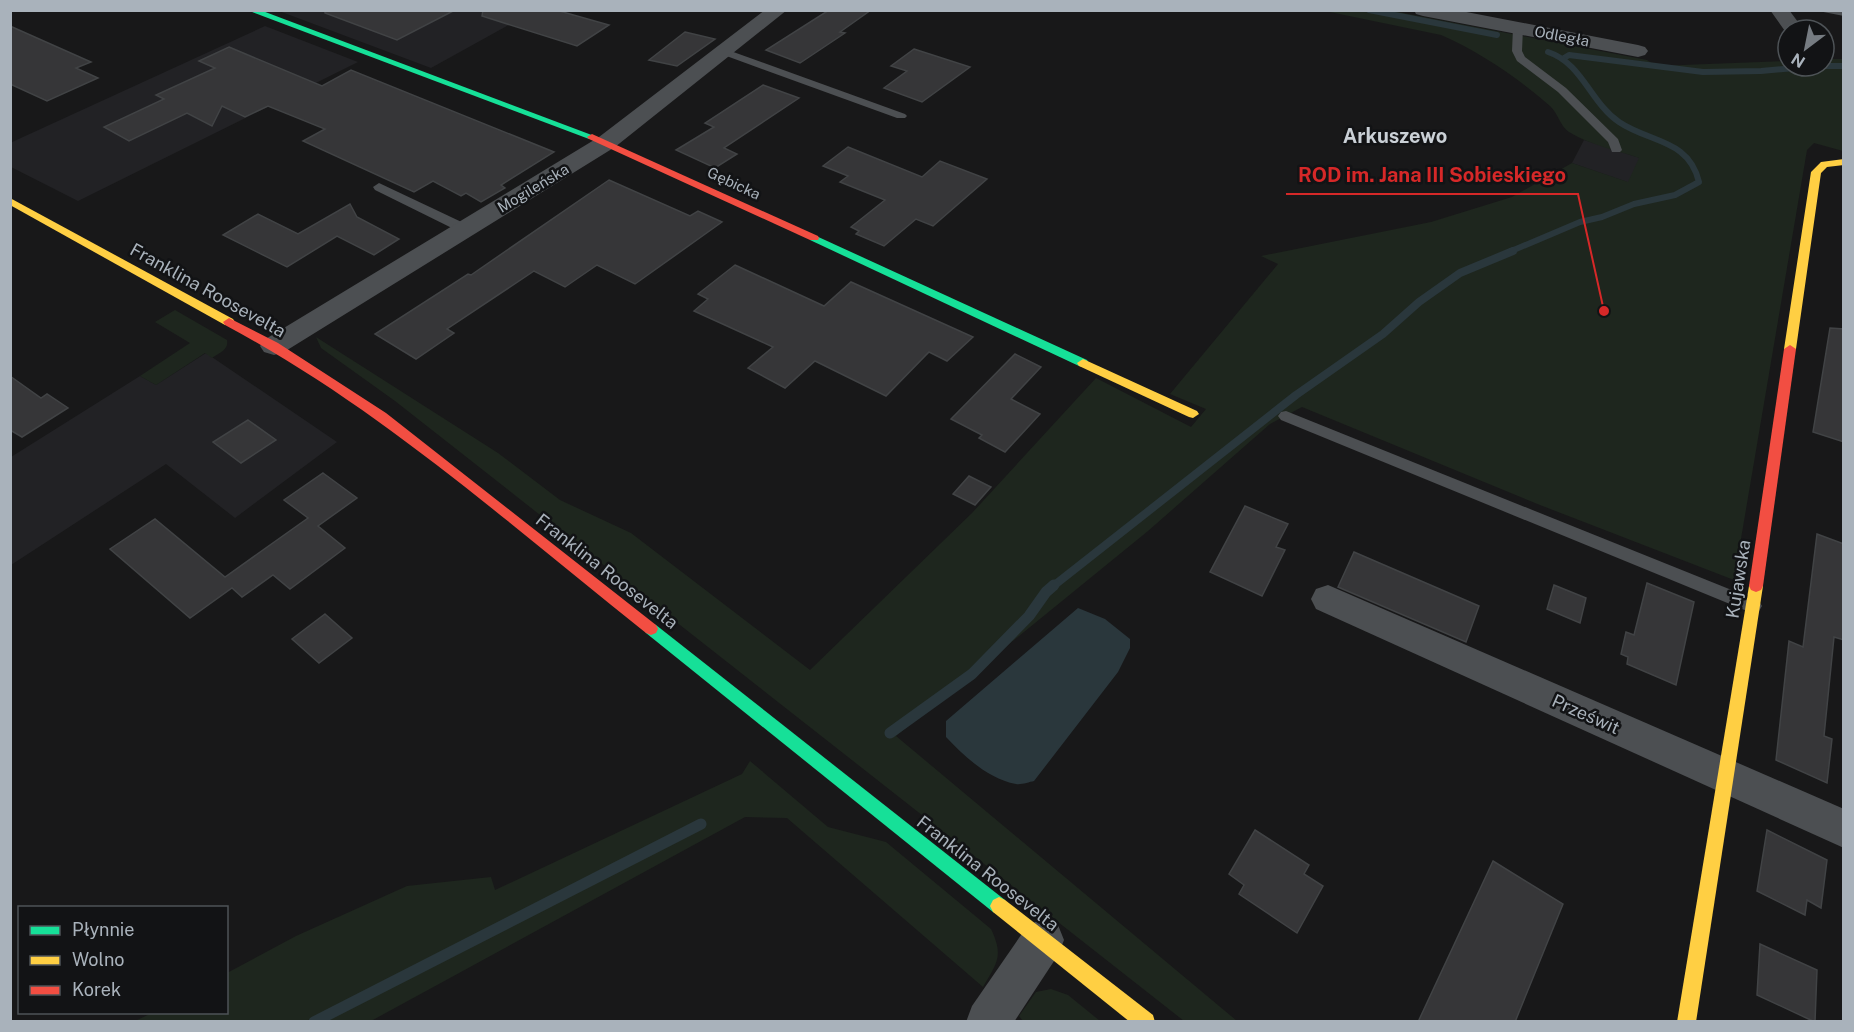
<svg xmlns="http://www.w3.org/2000/svg" width="1854" height="1032" font-family="'Public Sans',sans-serif">
  <rect width="100%" height="100%" fill="#181819"/>
  <g fill="#222225">
    <polygon points="279,11 534,11 431,68"/>
    <polygon points="265,26 358,62 78,201 11,167 10,143"/>
    <polygon points="1584,140 1640,158 1630,183 1572,163"/>
    <polygon points="206,353 337,442 235,518 166,464 11,565 11,457 140,376 156,385"/>
  </g>
  <g fill="#1e261e">
    <path d="M1325,11H1393L1647,60L1656,66L1788,61V66H1824V59H1843V151L1814,143L1807,150L1734,580L1540,505L1302,407L1270,424L1148,531L896,736L1237,1021H1184L395,401L321,348L316,337L498,453L560,500L631,533L810,670L972,513L1096,378L1191,427L1206,409L1170,394L1278,264L1261,256L1431,222L1512,197L1572,163L1628,182L1639,158C1616,150 1590,145 1569,132C1560,126 1558,113 1550,106C1518,78 1480,52 1441,35Z"/>
    <path d="M175,310L227,340C229,350 219,353 212,358L205,353L156,385L140,376L190,343L155,322Z"/>
    <path d="M750,761L828,827L886,842L991,929C1004,956 997,963 983,987L787,818L745,817L371,1021H135L152,1013L226,1012L227,973L296,936L407,886L491,877L495,890L742,774Z"/>
    <polygon points="1051,989 1068,995 1100,1021 1023,1021 1019,1016 1036,992"/>
  </g>
  <path fill="#2a373c" d="M1078,608L1105,619L1130,639V648L1118,672L1034,781C1029,782 1021,785 1016,784C988,779 964,756 946,737V721Z"/>
  <g fill="none" stroke-linecap="round" stroke-linejoin="round">
    <g stroke="#2a373c" stroke-width="6">
      <polyline points="1369,10 1497,35"/>
      <polyline points="1564,58 1569,55 1703,72 1761,71 1818,66"/>
      <polyline points="1824,66 1844,66"/>
      <path d="M1509,252L1580,222L1602,217L1634,204L1675,195L1699,182C1689,139 1650,143 1619,122C1590,102 1582,63 1548,52"/>
    </g>
    <polyline stroke="#2a373c" stroke-width="8" points="1052,587 1296,395 1383,334 1419,302 1460,273 1513,251"/>
    <g stroke="#2a373c" stroke-width="11">
      <polyline points="890,733 972,674 1029,616 1046,592 1054,585"/>
      <polyline points="314,1022 701,824"/>
    </g>
  </g>
  <g fill="#363638" stroke="#414345" stroke-width="1.5">
    <polygon points="325,10 455,10 397,40 325,13"/>
    <polygon points="483,10 556,10 609,25 577,46 482,16"/>
    <polygon points="829,10 871,10 840,32 845,33 800,63 766,50"/>
    <polygon points="10,26 91,62 76,68 98,78 47,101 10,84"/>
    <polygon points="685,32 715,39 677,66 649,60"/>
    <polygon points="229,47 322,86 351,70 554,152 501,185 505,188 481,202 466,193 461,196 433,181 414,192 303,141 325,129 268,106 245,117 222,106 212,126 187,113 129,141 104,127 164,99 156,95 215,68 199,61"/>
    <polygon points="914,49 970,67 922,102 884,88 907,71 891,66"/>
    <polygon points="763,85 799,98 724,148 737,154 715,168 676,150 714,127 705,123"/>
    <polygon points="848,147 922,177 940,161 987,179 933,226 916,219 884,246 856,234 859,231 851,227 885,200 840,182 848,176 823,166"/>
    <polygon points="609,180 690,216 698,211 722,222 635,284 597,265 565,287 534,271 447,329 454,333 416,359 375,334 468,274 471,275"/>
    <polygon points="350,204 357,217 399,239 374,255 337,236 287,267 223,235 258,214 298,234"/>
    <polygon points="735,265 824,306 851,282 973,337 947,361 929,352 886,396 815,361 785,388 748,368 773,347 694,311 708,299 698,294"/>
    <polygon points="1830,328 1844,329 1844,442 1813,432"/>
    <polygon points="1015,354 1041,367 1011,399 1040,414 1005,452 979,438 982,435 951,419"/>
    <polygon points="10,376 41,398 47,394 68,408 22,437 10,430"/>
    <polygon points="248,420 276,440 241,463 213,442"/>
    <polygon points="323,473 357,498 318,526 345,548 290,589 273,575 242,597 232,588 190,618 110,549 155,519 225,577 308,518 284,500"/>
    <polygon points="969,476 991,487 975,505 953,494"/>
    <polygon points="1245,506 1288,524 1276,547 1285,550 1262,596 1210,572"/>
    <polygon points="1817,534 1844,544 1844,640 1834,637 1824,736 1832,739 1827,783 1776,760 1789,641 1803,647"/>
    <polygon points="1354,552 1479,606 1466,642 1338,587"/>
    <polygon points="1647,583 1694,602 1676,685 1627,664 1628,657 1621,654 1626,632 1634,635"/>
    <polygon points="1554,585 1586,598 1580,623 1547,609"/>
    <polygon points="325,614 352,638 319,663 292,639"/>
    <polygon points="1255,830 1309,865 1304,874 1323,886 1297,933 1239,894 1244,885 1229,874"/>
    <polygon points="1767,830 1827,860 1821,908 1807,900 1805,915 1757,891"/>
    <polygon points="1493,861 1563,904 1515,1022 1418,1022"/>
    <polygon points="1760,944 1817,970 1815,1022 1757,995"/>
  </g>
  <g fill="none" stroke-linecap="round" stroke-linejoin="round">
    <g fill="#4c4f52" fill-rule="evenodd">
      <polygon points="1813,10 1844,10 1844,16"/>
      <polygon points="1518,25 1523,28 1522,51 1525,57 1566,88 1618,139 1622,150 1620,152 1612,152 1608,142 1558,92 1517,61 1512,51 1513,28"/>
      <polygon points="725,49 905,114 907,116 905,118 897,118 721,54 721,50"/>
      <polygon points="379,183 470,226 471,229 465,233 460,232 375,190 373,187"/>
      <polygon points="1286,411 1759,601 1762,606 1759,611 1753,613 1747,611 1281,420 1278,416 1281,412"/>
    </g>
    <g fill="#4c4f52" fill-rule="evenodd">
      <polygon points="765,10 787,10 615,147 284,352 274,355 264,352 260,346 264,340 599,137"/>
      <polygon points="1414,10 1456,10 1638,45 1645,47 1648,51 1645,55 1638,57 1423,16 1416,14"/>
      <polygon points="1770,10 1789,10 1804,30 1788,30 1787,34"/>
      <polygon points="1328,585 1844,809 1844,848 1316,609 1311,599 1316,589"/>
      <polygon points="1043,919 1058,925 1064,940 1058,955 1014,1022 966,1022 972,1006 1028,925"/>
    </g>
    <g fill="#16e098" fill-rule="evenodd">
      <polygon points="247,10 260,10 597,137 589,139"/>
      <polygon points="814,235 1087,360 1089,363 1083,367 1079,366 810,240 810,236"/>
      <polygon points="651,623 656,625 1005,900 1008,906 1005,912 999,915 993,912 646,633 644,629 646,625"/>
    </g>
    <g fill="#ffcf43" fill-rule="evenodd">
      <polygon points="1844,159 1844,165 1827,167 1821,173 1796,349 1790,353 1786,352 1784,349 1811,172 1821,162"/>
      <polygon points="10,198 233,319 235,322 233,325 225,325 10,205"/>
      <polygon points="1083,359 1197,411 1199,414 1193,418 1189,417 1079,366 1077,363"/>
      <polygon points="1756,580 1761,582 1763,586 1696,1022 1677,1022 1749,586 1751,582"/>
      <polygon points="999,897 1005,900 1153,1015 1155,1022 1130,1022 993,912 990,906 993,900"/>
    </g>
    <g fill="#f24e42" fill-rule="evenodd">
      <polygon points="592,134 818,236 819,238 818,240 810,240 589,139 587,137"/>
      <path d="M229,318L278,343L386,413L656,625L658,629L656,633L651,635L646,633C510,525 379,407 225,325L223,322Z"/>
      <polygon points="1790,345 1796,349 1763,586 1761,590 1756,592 1751,590 1749,586 1784,349"/>
    </g>
  </g>
  <g text-anchor="middle" dominant-baseline="central" stroke-width="5" stroke-linejoin="round" paint-order="stroke">
    <g font-size="15" fill="#a9b2bb" stroke="#121315">
      <text transform="translate(1562 36) rotate(11)">Odległa</text>
      <text transform="translate(734 183) rotate(25)">Gębicka</text>
      <text transform="translate(533 188) rotate(-31)">Mogileńska</text>
    </g>
    <g font-size="18" fill="#a9b2bb" stroke="#121315">
      <text transform="translate(208 290) rotate(29)">Franklina Roosevelta</text>
      <text transform="translate(607 571) rotate(38)">Franklina Roosevelta</text>
      <text transform="translate(1738 579) rotate(-81)">Kujawska</text>
      <text transform="translate(1586 714) rotate(24)">Prześwit</text>
      <text transform="translate(988 873) rotate(38)">Franklina Roosevelta</text>
    </g>
    <g font-size="20" font-weight="bold" fill="#cad0d6" stroke="#121315">
      <text x="1395" y="136">Arkuszewo</text>
    </g>
  </g>
  <path fill="none" stroke="#d62828" stroke-width="2" d="M1604 311L1578 194H1286"/>
  <circle fill="#d62828" stroke="#121315" stroke-width="2" cx="1604" cy="311" r="6"/>
  <g font-size="20" text-anchor="middle" font-weight="bold" fill="#d62828" stroke="#121315" stroke-width="5" stroke-linejoin="round" paint-order="stroke">
    <text x="1432" y="182">ROD im. Jana III Sobieskiego</text>
  </g>
  <rect width="1854" height="1032" fill="none" stroke="#a9b2bb" stroke-width="24"/>
  <rect x="18" y="906" width="210" height="108" fill="#121315" stroke="#4e5357" stroke-width="1.5"/>
  <rect x="30" y="926" width="30" height="9" fill="#16e098" stroke="#4e5357" stroke-width="1.5"/>
  <text x="72" y="936" font-size="18" fill="#a9b2bb">Płynnie</text>
  <rect x="30" y="956" width="30" height="9" fill="#ffcf43" stroke="#4e5357" stroke-width="1.5"/>
  <text x="72" y="966" font-size="18" fill="#a9b2bb">Wolno</text>
  <rect x="30" y="986" width="30" height="9" fill="#f24e42" stroke="#4e5357" stroke-width="1.5"/>
  <text x="72" y="996" font-size="18" fill="#a9b2bb">Korek</text>
  <g transform="translate(1806 48) rotate(212)"><circle r="28" fill="#121315" stroke="#4e5357" stroke-width="1.5"/>
  <path d="M0-4.5L10 22L0 15L-10 22Z" fill="#767c82"/>
  <text y="-9" font-size="16" font-weight="bold" text-anchor="middle" fill="#a9b2bb">N</text>
  </g>
</svg>
